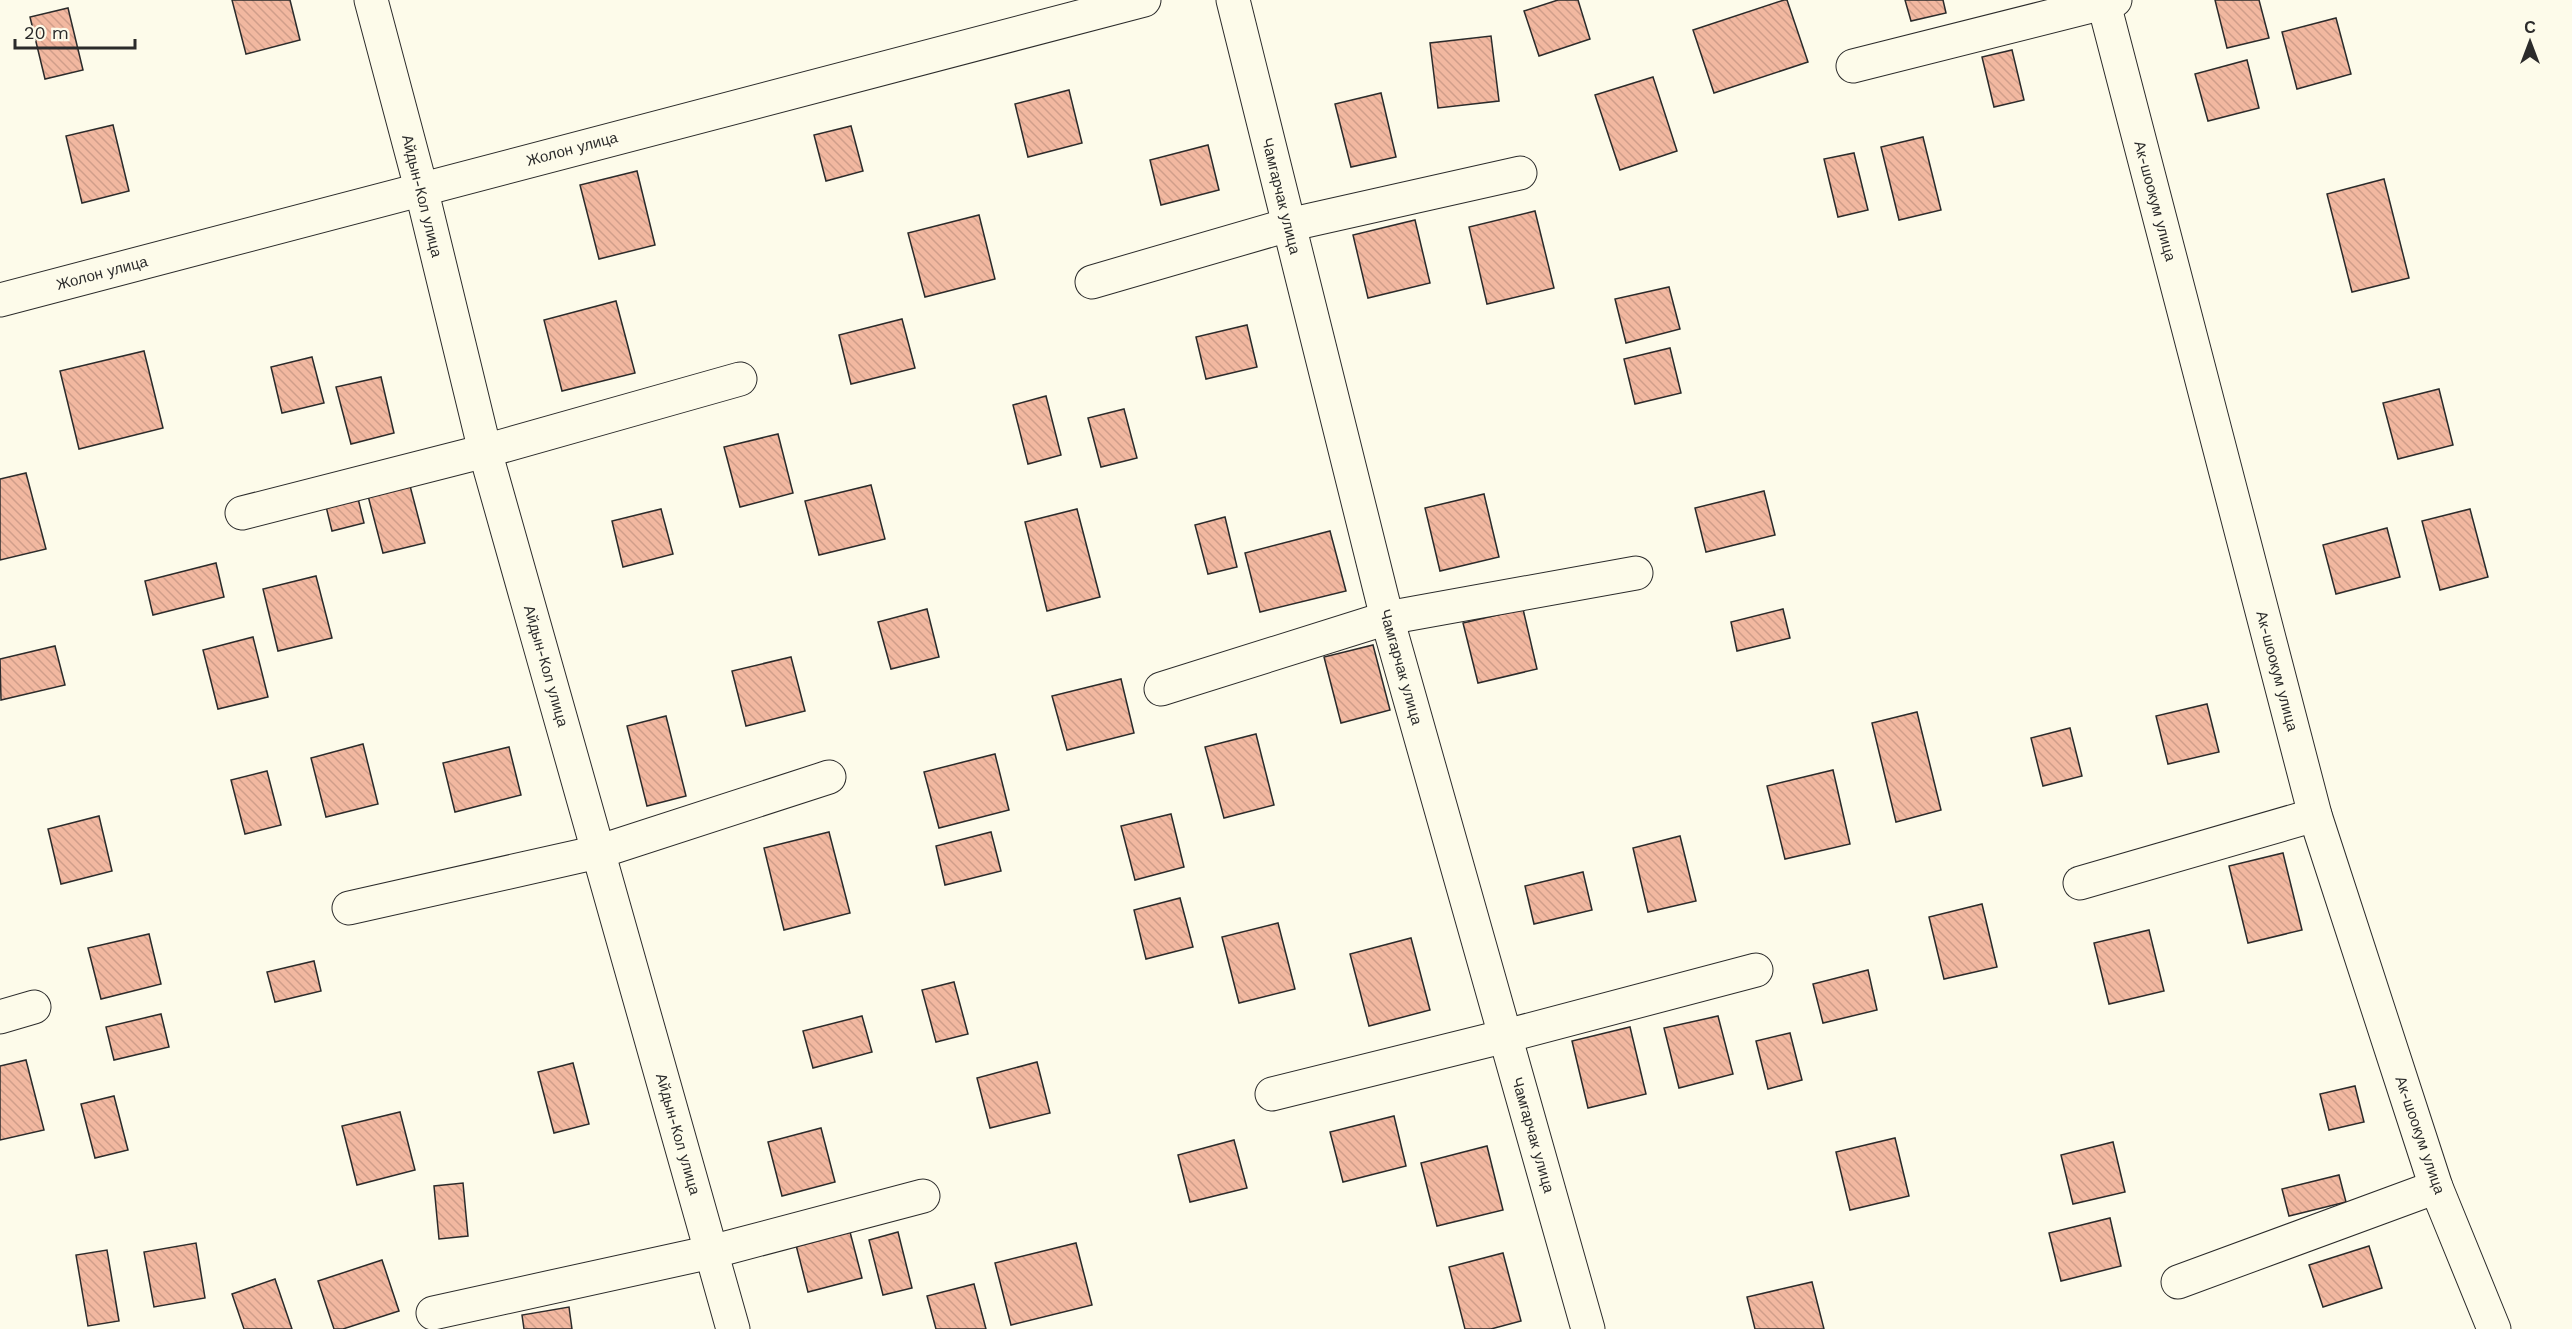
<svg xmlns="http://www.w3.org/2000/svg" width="2572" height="1329" font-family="'Work Sans',sans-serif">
  <defs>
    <pattern id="building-back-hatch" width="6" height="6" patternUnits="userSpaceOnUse" patternTransform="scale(1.5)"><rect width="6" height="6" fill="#f2b8a0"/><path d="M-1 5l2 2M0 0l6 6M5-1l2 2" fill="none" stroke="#d09e8a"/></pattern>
  </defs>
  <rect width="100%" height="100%" fill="#fdfbea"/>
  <g fill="url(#building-back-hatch)" stroke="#2b2b2b" stroke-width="1.5">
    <polygon points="232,0 290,0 300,40 246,54"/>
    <polygon points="1558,0 1578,0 1590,39 1539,56 1524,11"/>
    <polygon points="1784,0 1787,0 1808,62 1714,93 1693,30"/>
    <polygon points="1905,0 1943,0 1946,13 1911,21"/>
    <polygon points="2215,0 2259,0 2269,38 2227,48"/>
    <polygon points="68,8 83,70 45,79 30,17"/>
    <polygon points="2336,18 2351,74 2297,89 2282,32"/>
    <polygon points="1491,36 1499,101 1438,108 1430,43"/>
    <polygon points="2012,50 2024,100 1994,107 1982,57"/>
    <polygon points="2247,60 2259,108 2208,121 2195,74"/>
    <polygon points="1653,77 1677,151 1620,170 1595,95"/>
    <polygon points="1069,90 1082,143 1028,157 1015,104"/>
    <polygon points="1381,93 1396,157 1351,167 1335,104"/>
    <polygon points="113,125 129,191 82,203 66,136"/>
    <polygon points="851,126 863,171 826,181 814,135"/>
    <polygon points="1923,137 1941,210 1899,220 1881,147"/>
    <polygon points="1208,145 1219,190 1161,205 1150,160"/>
    <polygon points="1854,153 1868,210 1838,217 1824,159"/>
    <polygon points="637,171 655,245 599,259 580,185"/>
    <polygon points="2384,179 2409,278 2352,292 2327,194"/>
    <polygon points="1535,211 1554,288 1487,304 1469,227"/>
    <polygon points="979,215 995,279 925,297 908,233"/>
    <polygon points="1415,220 1430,283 1368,298 1353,235"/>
    <polygon points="1669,287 1680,329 1626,343 1615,299"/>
    <polygon points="616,301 635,373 562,391 544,320"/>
    <polygon points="902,319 915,368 851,384 839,335"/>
    <polygon points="1247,325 1257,367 1206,379 1196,337"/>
    <polygon points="1670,348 1681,393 1635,404 1624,359"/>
    <polygon points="144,351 163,428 79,449 60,371"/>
    <polygon points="312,357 324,403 282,413 271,367"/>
    <polygon points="381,377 394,433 351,444 336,387"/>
    <polygon points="2439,389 2453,445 2398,459 2383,403"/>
    <polygon points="1046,396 1061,455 1028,464 1013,405"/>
    <polygon points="1124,409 1137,458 1101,467 1088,418"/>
    <polygon points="778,434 793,493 740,507 724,447"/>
    <polygon points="26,473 46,549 0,560 0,479"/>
    <polygon points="409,482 425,543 383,553 367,492"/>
    <polygon points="871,485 885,539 819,555 805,501"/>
    <polygon points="355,486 364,523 332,531 323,494"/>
    <polygon points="1764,491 1775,535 1706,552 1695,508"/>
    <polygon points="1484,494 1499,557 1440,571 1425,508"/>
    <polygon points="661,509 673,554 623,567 612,521"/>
    <polygon points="1077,509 1100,597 1047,611 1025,522"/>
    <polygon points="2470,509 2488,577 2440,590 2422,521"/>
    <polygon points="1225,517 1237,567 1208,574 1195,525"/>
    <polygon points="2387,528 2400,577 2336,594 2323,545"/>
    <polygon points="1330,531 1346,591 1260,612 1245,553"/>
    <polygon points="216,563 224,597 153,615 145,581"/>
    <polygon points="316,576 332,638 278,651 263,589"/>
    <polygon points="927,609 939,657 891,669 878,622"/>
    <polygon points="1523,609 1537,669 1478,683 1463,623"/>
    <polygon points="1783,609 1790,638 1737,651 1731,622"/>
    <polygon points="253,637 268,697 218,709 203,650"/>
    <polygon points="1373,645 1390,710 1341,723 1324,657"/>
    <polygon points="55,646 65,685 1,700 0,659"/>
    <polygon points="791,657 805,711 746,726 732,671"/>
    <polygon points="1121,679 1134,733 1067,750 1052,696"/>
    <polygon points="2207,704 2219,752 2168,764 2156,716"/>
    <polygon points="1917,712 1941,810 1896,822 1872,723"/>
    <polygon points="666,716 686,796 647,806 627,726"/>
    <polygon points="2070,728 2082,776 2043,786 2031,738"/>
    <polygon points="1256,734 1274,805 1224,818 1205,747"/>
    <polygon points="363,744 378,804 326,817 311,758"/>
    <polygon points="509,747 521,795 455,812 443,763"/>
    <polygon points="995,754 1009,810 939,828 924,772"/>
    <polygon points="1833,770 1850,844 1785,859 1767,786"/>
    <polygon points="267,771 281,825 245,834 231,780"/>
    <polygon points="1171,814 1184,867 1135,880 1121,826"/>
    <polygon points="99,816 112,871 61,884 48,829"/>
    <polygon points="829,832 850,913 784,930 764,848"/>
    <polygon points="991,832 1001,871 945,885 936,846"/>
    <polygon points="1680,836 1696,901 1648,912 1633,848"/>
    <polygon points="2283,853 2302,930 2248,943 2229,866"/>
    <polygon points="1583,872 1592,910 1534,924 1525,886"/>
    <polygon points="1180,898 1193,947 1146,959 1134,910"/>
    <polygon points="1982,904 1997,967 1944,979 1929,917"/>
    <polygon points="1278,923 1295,989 1239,1003 1222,937"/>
    <polygon points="2149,930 2164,991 2109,1004 2094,943"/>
    <polygon points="149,934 161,984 101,999 88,948"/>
    <polygon points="1411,938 1430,1010 1369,1026 1350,954"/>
    <polygon points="314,961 321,991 275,1002 267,972"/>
    <polygon points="1868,970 1877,1010 1823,1023 1813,984"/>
    <polygon points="954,982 968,1034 936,1042 922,990"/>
    <polygon points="161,1014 169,1047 114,1060 106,1027"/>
    <polygon points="862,1016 872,1052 813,1068 803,1031"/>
    <polygon points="1718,1016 1733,1074 1679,1088 1664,1028"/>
    <polygon points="1630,1027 1646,1094 1588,1108 1572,1041"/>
    <polygon points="1790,1033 1802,1080 1768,1089 1756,1041"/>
    <polygon points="26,1060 44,1130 0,1140 0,1066"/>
    <polygon points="1037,1062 1050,1113 990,1128 977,1078"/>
    <polygon points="573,1063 589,1124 554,1133 538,1072"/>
    <polygon points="2355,1086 2364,1122 2329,1130 2320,1094"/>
    <polygon points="114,1096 128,1150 95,1158 81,1104"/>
    <polygon points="400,1112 415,1170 357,1185 342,1126"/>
    <polygon points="1394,1116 1406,1166 1343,1182 1330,1132"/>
    <polygon points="821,1128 835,1182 782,1196 768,1142"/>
    <polygon points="1895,1138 1909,1196 1850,1210 1836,1152"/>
    <polygon points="1234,1140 1247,1188 1190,1202 1178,1155"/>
    <polygon points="2113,1142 2125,1192 2073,1204 2061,1155"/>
    <polygon points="1487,1146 1503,1210 1437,1226 1421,1163"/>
    <polygon points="2339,1175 2346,1202 2289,1216 2282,1189"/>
    <polygon points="463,1183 468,1236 439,1239 434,1186"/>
    <polygon points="2110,1218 2121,1266 2061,1281 2049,1233"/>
    <polygon points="850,1232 862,1278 808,1292 796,1245"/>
    <polygon points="898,1232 912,1288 883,1295 869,1240"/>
    <polygon points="196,1243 205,1298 154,1307 144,1252"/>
    <polygon points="1076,1243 1092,1305 1011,1325 995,1263"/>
    <polygon points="2369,1246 2382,1288 2323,1307 2309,1265"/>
    <polygon points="107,1250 119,1321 88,1326 76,1255"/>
    <polygon points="1503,1253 1521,1321 1491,1329 1465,1329 1449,1267"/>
    <polygon points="382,1260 399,1311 343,1329 334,1329 318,1281"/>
    <polygon points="275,1279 292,1329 244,1329 232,1294"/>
    <polygon points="1812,1282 1824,1329 1755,1329 1747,1297"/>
    <polygon points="974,1284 986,1329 936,1329 927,1296"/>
    <polygon points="569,1307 572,1329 524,1329 522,1315"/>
  </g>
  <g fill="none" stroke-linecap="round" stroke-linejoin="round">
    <g stroke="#2b2b2b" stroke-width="35">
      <g id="minor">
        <polyline points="371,0 421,188 485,451 733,1329"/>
        <polyline points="1233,0 1387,618 1588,1329"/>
        <polyline points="2103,0 2315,815 2436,1187 2494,1329"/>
        <polyline points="1853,66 2115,0"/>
        <polyline points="1092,282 1288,225 1520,173"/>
        <polyline points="0,300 1144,0"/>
        <polyline points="242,513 485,451 740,379"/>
        <polyline points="1161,689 1387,618 1636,573"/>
        <polyline points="2080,883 2315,815"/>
        <polyline points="349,908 598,852 829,777"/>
        <polyline points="0,1017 34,1007"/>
        <polyline points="1272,1094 1506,1036 1756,970"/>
        <polyline points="2178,1282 2436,1187"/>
        <polyline points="433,1313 711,1252 923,1196"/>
      </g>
    </g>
    <use href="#minor" stroke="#fdfbea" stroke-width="33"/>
  </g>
  <g text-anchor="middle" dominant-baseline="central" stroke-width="4.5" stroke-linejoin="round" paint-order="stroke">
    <g font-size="15" fill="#2b2b2b" stroke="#fdfbea">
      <text transform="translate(572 149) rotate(-15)">Жолон улица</text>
      <text transform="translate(422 196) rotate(76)">Айдын-Кол улица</text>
      <text transform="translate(1281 196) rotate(76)">Чамгарчак улица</text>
      <text transform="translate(2155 201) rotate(75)">Ак-шоокум улица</text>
      <text transform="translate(102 273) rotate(-15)">Жолон улица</text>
      <text transform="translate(546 666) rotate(74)">Айдын-Кол улица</text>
      <text transform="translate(1401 667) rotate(74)">Чамгарчак улица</text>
      <text transform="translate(2277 671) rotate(75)">Ак-шоокум улица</text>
      <text transform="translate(678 1134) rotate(74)">Айдын-Кол улица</text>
      <text transform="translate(1533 1135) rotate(74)">Чамгарчак улица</text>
      <text transform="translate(2420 1135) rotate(71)">Ак-шоокум улица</text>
    </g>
  </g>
  <g transform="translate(2530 42)" stroke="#fdfbea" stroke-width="4.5" paint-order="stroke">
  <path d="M0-4.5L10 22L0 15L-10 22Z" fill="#2b2b2b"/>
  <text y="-9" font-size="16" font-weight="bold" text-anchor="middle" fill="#2b2b2b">С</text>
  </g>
  <path d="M15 39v9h120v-9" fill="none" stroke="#2b2b2b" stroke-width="3"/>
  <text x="24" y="39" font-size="18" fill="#2b2b2b" stroke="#fdfbea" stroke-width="4.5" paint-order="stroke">20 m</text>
</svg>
